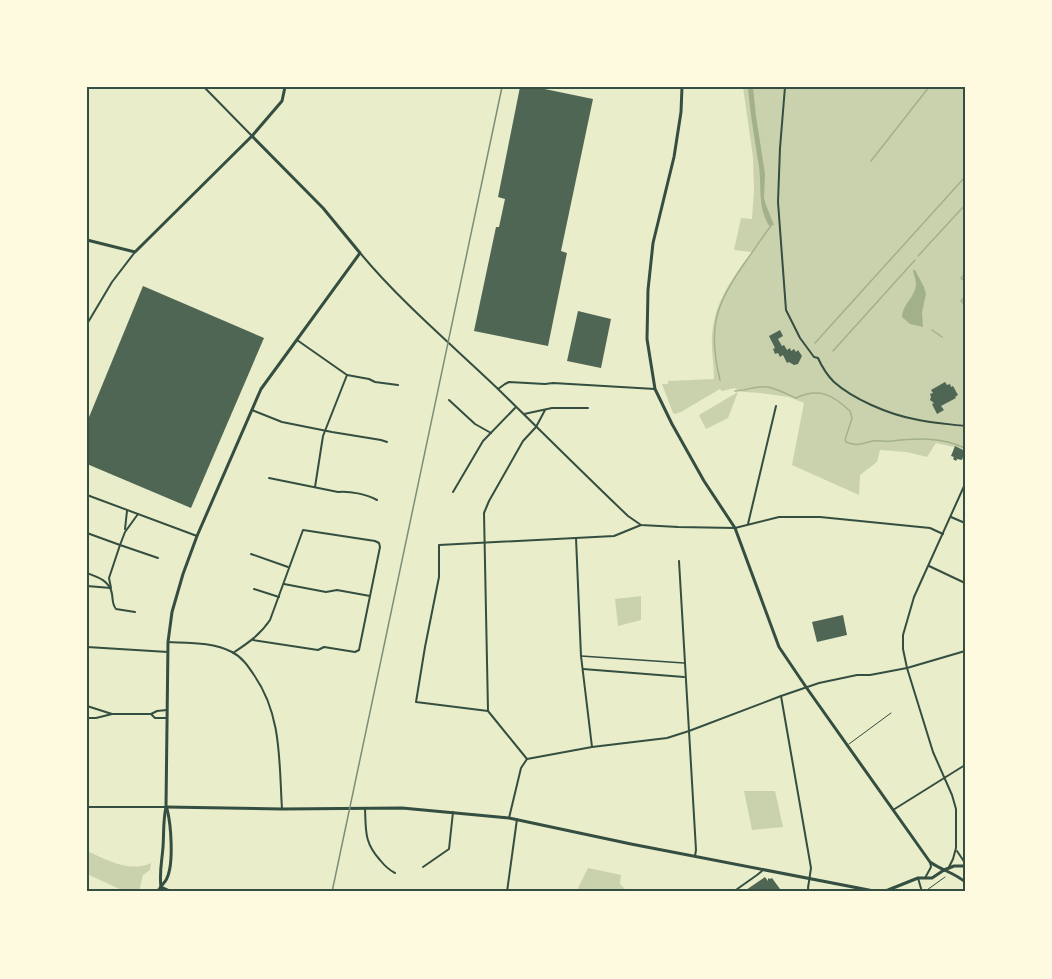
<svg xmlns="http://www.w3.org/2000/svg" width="1052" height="979" font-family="'Fira Sans Condensed',sans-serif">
  <rect width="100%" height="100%" fill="#e9edc9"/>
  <g fill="#cad2ad">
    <path d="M743,87H965V451L958,448L936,443L927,457L907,452L880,450L877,462L860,475L859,495L792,465L804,403L789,397L760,393L745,392L738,391L735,388L722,391L720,389L681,412L675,414L673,413L662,384H668V381L714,379C714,364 710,342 713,327C717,298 735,275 752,252L734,250L741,218L752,219L754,189L753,157Z"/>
    <polygon points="738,392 728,418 706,429 699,415"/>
    <polygon points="641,596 641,620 618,626 615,599"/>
    <polygon points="744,791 775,791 783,827 752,830"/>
    <path d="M87,851C107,860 130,873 151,863L150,870L143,875L139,892H126L87,874Z"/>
    <polygon points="588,868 621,875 620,884 626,890 624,892 576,892"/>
  </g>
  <g fill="#a3b18a">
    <path d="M748,87H753L756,116L765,174L764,198L766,205L774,225L769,226C757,205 762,189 759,167C755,140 750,114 748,87Z"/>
    <path d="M913,270H915L924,287L926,294L922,312L923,327L910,324L902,317C903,303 915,298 916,284C916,279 913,274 913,270Z"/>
  </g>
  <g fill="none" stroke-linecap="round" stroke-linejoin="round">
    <g stroke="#a3b18a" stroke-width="1.5">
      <polyline points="871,161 929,87"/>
      <polyline points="918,256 965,205"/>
      <polyline points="965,274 961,278 965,282"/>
      <polyline points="965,296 961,301 965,305"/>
      <polyline points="932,330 942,337"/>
      <polyline points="815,343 965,177"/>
      <polyline points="833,351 915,260"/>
      <path d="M720,380C707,327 716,303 746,261C755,249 762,237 771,226"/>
      <path d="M735,391C745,391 757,385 768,387C777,389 787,394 796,398C819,387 833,395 850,411L852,418L845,440L846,442C857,447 862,443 873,441C879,440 885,442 892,441C917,438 941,437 965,448"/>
    </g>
  </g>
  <g fill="#4f6655">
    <polygon points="520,87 535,87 593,99 561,251 567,253 548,346 474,331 496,227 499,227 505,199 498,197"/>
    <polygon points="143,286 264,338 191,508 87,464 87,422"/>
    <polygon points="578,311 611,319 601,368 567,361"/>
    <polygon points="780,330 783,336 778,339 782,346 784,345 787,350 790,348 791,351 794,349 796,352 798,350 802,356 798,364 794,365 789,362 787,363 783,355 780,357 778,353 775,354 773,349 775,348 769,336"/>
    <polygon points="945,382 947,385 950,384 951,387 953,386 958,395 955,397 956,398 941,406 944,410 937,414 932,404 934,403 930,400 931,397 930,394 933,393 931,390"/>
    <polygon points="955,446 965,451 965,458 963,457 962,460 957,459 956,461 953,459 954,457 951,456"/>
    <polygon points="843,615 847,635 817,642 812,622"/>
    <polygon points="765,877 768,881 768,878 770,879 772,878 780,889 778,891 743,892"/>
  </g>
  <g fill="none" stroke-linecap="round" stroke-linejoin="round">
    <polyline stroke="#344e41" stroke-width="1" points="927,890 945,877"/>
    <polyline stroke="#344e41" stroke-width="1" points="849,744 891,713"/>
    <polyline stroke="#344e41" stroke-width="1.5" points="581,656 684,663"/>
    <g stroke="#344e41" stroke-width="2">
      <polyline points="204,87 252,136"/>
      <path d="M785,87L780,148L778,202L786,310L800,338L814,357L818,358C822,367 827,375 834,382C853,399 888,414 914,419C931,423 948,424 965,426"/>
      <path d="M361,254C402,303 451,344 497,388C541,431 584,474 628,516L641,525L678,527L735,528L779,517H820L930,528L943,534"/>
      <polyline points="87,324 112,282 135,252"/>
      <polyline points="297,340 347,375 369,379 375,382 398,385"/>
      <polyline points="498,389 505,384 509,382 545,384 553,383 655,389"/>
      <polyline points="449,400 475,424 491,433"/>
      <polyline points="252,410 282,422 332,432 381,440 387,442"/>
      <polyline points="524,414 552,408 588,408"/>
      <path d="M269,478L338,492C350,491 366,494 377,500"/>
      <polyline points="315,487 323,436 347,375"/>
      <polyline points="453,492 483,441 515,408"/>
      <polyline points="87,495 197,536"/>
      <polyline points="951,517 965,523"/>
      <polyline points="748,524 776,406"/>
      <polyline points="125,529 127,511"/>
      <polyline points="87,533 120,545 125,532 138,514"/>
      <polyline points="576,538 581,656 592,747"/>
      <polyline points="251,554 288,567"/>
      <polyline points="679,561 696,850 695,856"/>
      <polyline points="929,566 965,583"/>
      <path d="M87,573C98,577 110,581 112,594C113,600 112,604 116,609L135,612"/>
      <polyline points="284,584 326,592 337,590 370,596"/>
      <polyline points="87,586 111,588 109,578 120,545 158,558"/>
      <polyline points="254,589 279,597"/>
      <path d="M168,642C189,643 213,642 232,652C242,657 248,666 254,675C282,715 279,762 282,809"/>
      <polyline points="87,647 168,652"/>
      <path d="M233,653C248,643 260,635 270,620L303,530L375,541L379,543L380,547L359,650L355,652L324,647L318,650L253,640"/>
      <polyline points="583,669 684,677"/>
      <polyline points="781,696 811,868 808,888 809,892"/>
      <polyline points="87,706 112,714"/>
      <polyline points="488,711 416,702 425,647 439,577 439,545 614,536 641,525"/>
      <polyline points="151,714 155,718 167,718"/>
      <polyline points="87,718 96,718 112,714 151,714 157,711 167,710"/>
      <polyline points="527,759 488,711 484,513 489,501 523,441 536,427 545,410"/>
      <polyline points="87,807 165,807"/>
      <path d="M365,808C366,831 364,842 380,860C384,865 389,870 395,873"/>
      <polyline points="893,810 965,765"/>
      <polyline points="509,818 521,768 527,759 592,747 667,738 689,731 781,696 819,683 857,675 870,675 907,668 965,651"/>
      <polyline points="957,851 965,863"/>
      <polyline points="423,867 449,849 453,812"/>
      <polyline points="949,867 953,859 956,848 956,809 952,795 933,752 907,668 903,649 903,635 914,597 965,484"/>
      <polyline points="918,878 922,892"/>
      <polyline points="925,878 931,867 930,862"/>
      <polyline points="507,892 517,819"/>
      <polyline points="733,892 757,875 762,871"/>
    </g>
    <g stroke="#344e41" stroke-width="3">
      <polyline points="87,240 135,252 252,136 282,101 285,87"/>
      <polyline points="166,807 282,809 402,808 509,818 631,844 879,892 888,890 918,878 932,878 944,870"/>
      <path d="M161,886C163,884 166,881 167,878C174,863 171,824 167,809"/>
      <path d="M161,887C159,873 162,861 163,847C164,833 163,820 166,807L168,642L172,612L183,574L197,536L261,389L360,253L323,208L252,136"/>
    </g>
    <g stroke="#344e41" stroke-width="3">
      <path d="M682,87L681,112L674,157L653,243L648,290L647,339L655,389L672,424L704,481L735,528L779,647L806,687L930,862C941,870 955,873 965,882"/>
      <polyline points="944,870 954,866 965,866"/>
      <polyline points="157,892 161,887 172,892"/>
    </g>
    <polyline stroke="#7c8e77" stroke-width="1.5" points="332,892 502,87"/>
  </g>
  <rect width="1052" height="979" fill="none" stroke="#fefae0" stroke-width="177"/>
  <rect x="88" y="88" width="876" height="802" fill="none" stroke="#344e41" stroke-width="2"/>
</svg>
